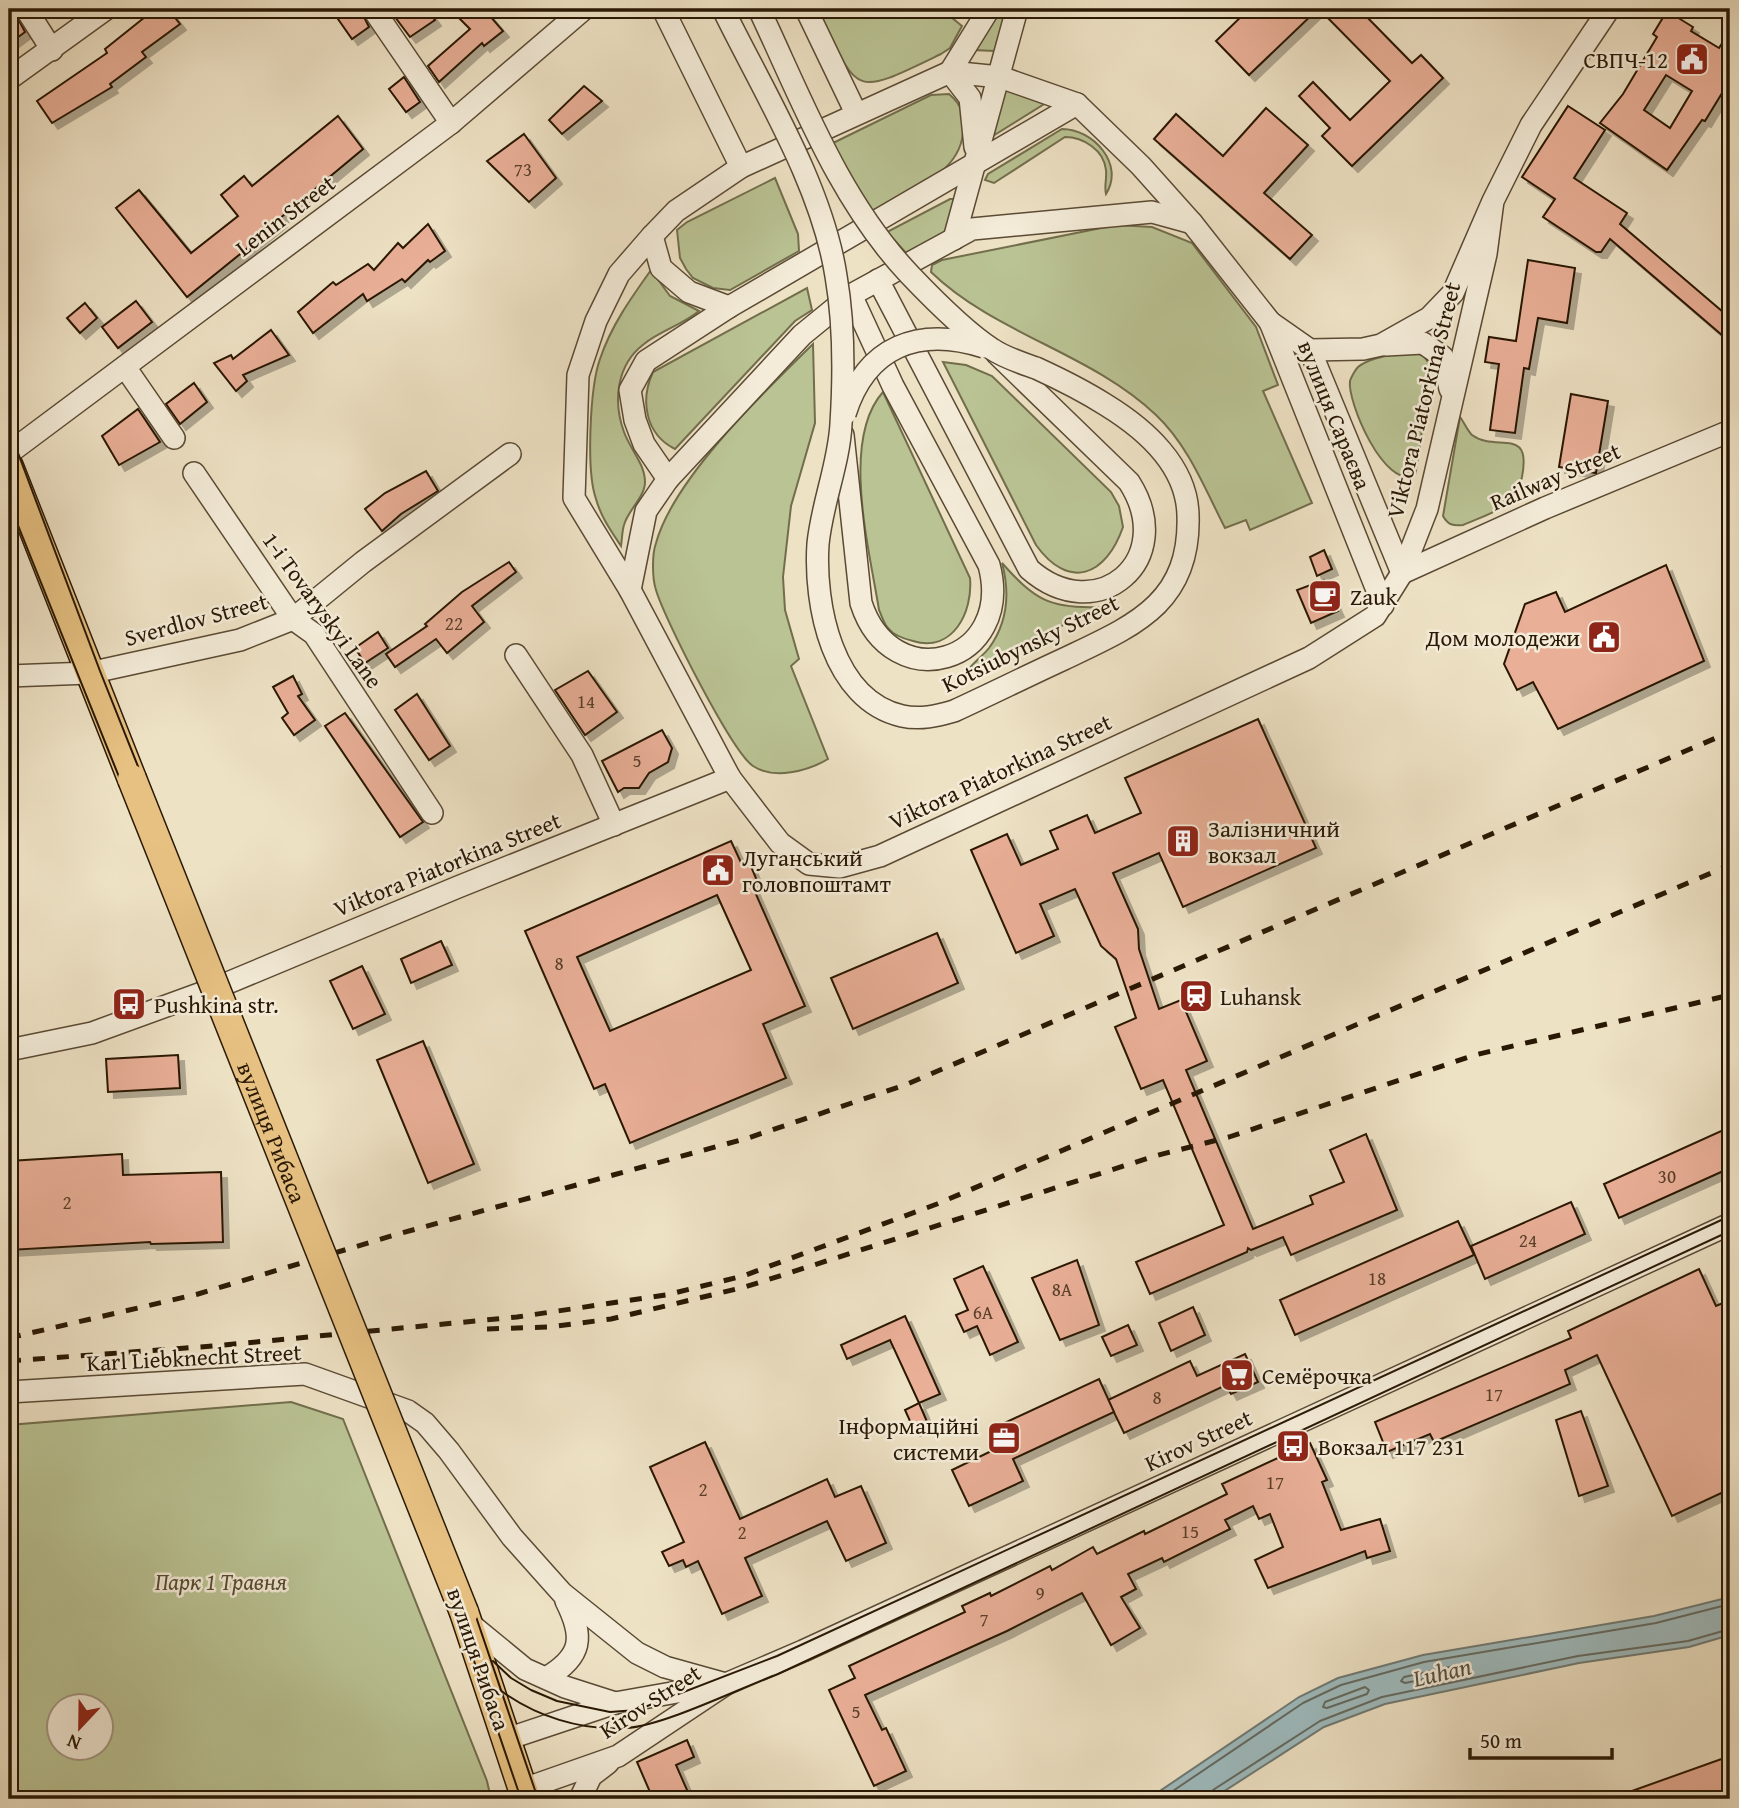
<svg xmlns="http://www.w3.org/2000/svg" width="1739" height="1808" font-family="'Gentium Book Plus',serif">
  <defs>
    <filter id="shadow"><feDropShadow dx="6" dy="6" stdDeviation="0" flood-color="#0004"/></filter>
  </defs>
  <rect width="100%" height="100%" fill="#eee2c5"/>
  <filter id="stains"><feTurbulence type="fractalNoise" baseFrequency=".00286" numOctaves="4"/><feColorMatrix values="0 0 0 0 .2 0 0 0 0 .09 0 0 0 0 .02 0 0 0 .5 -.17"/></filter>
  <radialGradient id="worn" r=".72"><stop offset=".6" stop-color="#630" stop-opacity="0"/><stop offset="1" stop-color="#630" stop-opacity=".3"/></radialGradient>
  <g fill="#bac394" stroke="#726e4c" stroke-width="2" fill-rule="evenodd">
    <path d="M818,9H941L962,26L950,48L941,54C852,97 859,97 818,9Z"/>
    <polygon points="997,9 1009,9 995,51 973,50"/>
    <polygon points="1005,87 1049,101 988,139"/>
    <path d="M949,94C962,105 965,115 963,133C959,176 906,192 872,211L831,144L931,95Z"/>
    <path d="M1062,129C1093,129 1125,164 1106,194C1104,186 1107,179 1106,170C1104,150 1083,137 1065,137L994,183L985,180L988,174Z"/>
    <polygon points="775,178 798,234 799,251 730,290 713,288 693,278 686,269 680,258 677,230 687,222"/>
    <polygon points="950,199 956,199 948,231 907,254 887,232"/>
    <path d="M1116,225L1152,227L1192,243L1256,327L1278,385L1263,391L1312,503L1250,530L1246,520L1225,528C1205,489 1188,445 1156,415C1091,353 995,334 931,272L932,265L942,260Z"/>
    <path d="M651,270L670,296L699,311C682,325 660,331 644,344C616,365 613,402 624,432C630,449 645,464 645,482C645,497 628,510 624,525C622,531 622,540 621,546C611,531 601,517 596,499C586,471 590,387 600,359C611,326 631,298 651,270Z"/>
    <path d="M807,288L812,310L795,321L675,449C645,434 640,400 653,372Z"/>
    <path d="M813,344L815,423L791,506L783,577L785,610L799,659L791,666L828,759C808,771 774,780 753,766C732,752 664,618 656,590C652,578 652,554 656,543C674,478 764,392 813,344Z"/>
    <path d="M1411,351L1424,356L1431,367L1417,465L1415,475C1384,490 1347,401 1350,381C1351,377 1356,369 1358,367C1371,356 1396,355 1411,351Z"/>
    <path d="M943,362L966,365L992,376L1111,492L1119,506L1123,527C1106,576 1069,591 1036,545Z"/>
    <path d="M883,392L970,578C973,612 953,653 913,641C905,639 894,636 889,629C884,625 882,616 879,610C870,552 840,440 883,392Z"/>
    <path d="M1460,417C1464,422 1467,430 1472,435C1496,453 1532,425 1522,477C1515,509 1490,513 1463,525C1453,526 1448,525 1443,516Z"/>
    <path d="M1002,563C1035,600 1050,609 1100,607L966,673C972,663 982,657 989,648C1008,622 1010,593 1002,563Z"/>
    <path d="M291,1402L343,1419L487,1781L491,1799H9V1425ZM60,1706H102V1748H60Z"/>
  </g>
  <polygon fill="#9ebbbe" stroke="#6f7a74" stroke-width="2" points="1730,1597 1730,1635 1689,1647 1579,1663 1385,1704 1324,1727 1212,1799 1148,1799 1299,1697 1338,1678 1423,1655 1654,1616"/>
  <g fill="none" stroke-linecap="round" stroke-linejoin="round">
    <g stroke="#646a61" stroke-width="2">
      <polygon points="1459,1665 1463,1668 1460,1672 1405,1683 1401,1681 1404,1677"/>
      <polygon points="1365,1687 1369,1690 1367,1694 1327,1708 1323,1707 1325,1702"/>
      <polyline points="1161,1799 1303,1703 1341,1685 1424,1662 1656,1623 1730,1604"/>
      <polyline points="1210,1799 1213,1790 1320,1721 1382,1697 1578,1656 1688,1641 1730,1629"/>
    </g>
  </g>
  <g fill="#e9af97" stroke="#291804" stroke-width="2" fill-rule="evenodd" filter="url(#shadow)">
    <polygon points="9,9 13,9 25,32 9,44"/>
    <polygon points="155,9 168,9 180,24 142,52 146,57 110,84 112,87 52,123 37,101 107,53 105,49"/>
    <polygon points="331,9 360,9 369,27 352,39"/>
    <polygon points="389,9 427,9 435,20 410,37"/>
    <polygon points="470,9 484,9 503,31 484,46 482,43 439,82 428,66 470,29 459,18"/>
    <polygon points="1249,9 1318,9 1249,75 1216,41"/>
    <polygon points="1319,9 1359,9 1412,63 1421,55 1443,78 1352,166 1322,136 1330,128 1299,96 1313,82 1350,120 1390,81"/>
    <path d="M1667,11L1693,27L1691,31L1719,48L1730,31V80L1705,121L1702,120L1667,170L1600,123L1623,94L1657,37L1653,34ZM1666,75L1692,91L1670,128L1644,110Z"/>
    <polygon points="404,77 420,102 406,112 389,89"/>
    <polygon points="584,86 602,101 562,134 549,120"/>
    <polygon points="1568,106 1605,130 1574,178 1627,213 1620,224 1730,318 1730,342 1610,239 1601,252 1596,252 1543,217 1555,199 1522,177"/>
    <polygon points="1266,108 1308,145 1264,193 1312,235 1290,259 1154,139 1176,114 1223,156"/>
    <polygon points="338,116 363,149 279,219 281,221 187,297 116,208 139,190 191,253 238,216 221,195 244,176 252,186"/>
    <polygon points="524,134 556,178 529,202 487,161"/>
    <polygon points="428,224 445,251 430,262 428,260 405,282 402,279 367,301 363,294 313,333 298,312 333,282 336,285 368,264 374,270 398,243 403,248"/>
    <polygon points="1528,260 1575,268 1567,323 1538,318 1529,369 1524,368 1515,433 1490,430 1499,364 1485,362 1489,337 1516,341"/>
    <polygon points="136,301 152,322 118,348 102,327"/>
    <polygon points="85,303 97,318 80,333 67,318"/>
    <polygon points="271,330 289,355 243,375 247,381 236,391 214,363 231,355 233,359"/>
    <polygon points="194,383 207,402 180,424 166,404"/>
    <polygon points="1571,394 1608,401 1596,473 1559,467"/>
    <polygon points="138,409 160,442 119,465 102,436"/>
    <polygon points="426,471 438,491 401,514 382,531 365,509 385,493"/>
    <polygon points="1324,550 1332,569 1317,576 1310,557"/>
    <polygon points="509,562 516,572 472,606 484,622 447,653 436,639 395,667 386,654 427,626 425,624 462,592"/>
    <polygon points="1666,565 1704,661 1558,729 1533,682 1517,690 1504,664 1525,604 1556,592 1565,612"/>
    <polygon points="1324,580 1338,611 1311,623 1297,590"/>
    <polygon points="378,632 388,648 365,663 355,648"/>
    <polygon points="588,671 617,712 585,735 555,690"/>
    <polygon points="293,676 302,694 298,696 315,720 294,735 282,718 288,713 273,687"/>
    <polygon points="417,694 450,746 429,760 395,710"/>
    <polygon points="345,713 423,822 400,837 325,726"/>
    <polygon points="1258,719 1316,848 1183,907 1159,853 1113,873 1138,929 1139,949 1159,1009 1181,1000 1207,1061 1186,1070 1253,1229 1313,1204 1310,1196 1344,1182 1330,1150 1366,1134 1397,1210 1291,1255 1283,1237 1251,1250 1248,1248 1247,1252 1150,1294 1136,1262 1224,1225 1163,1080 1141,1089 1115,1027 1136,1018 1116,959 1101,946 1075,889 1040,904 1054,936 1016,953 971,850 1007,834 1021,865 1058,849 1050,831 1087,815 1095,833 1141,813 1125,778"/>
    <polygon points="662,730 672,748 668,762 649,773 639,788 624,788 618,792 602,761"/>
    <path d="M731,841L743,867L750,864L758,883L752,885L805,1006L763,1024L786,1078L630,1143L605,1084L594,1089L525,931ZM717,895L751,970L610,1031L577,957Z"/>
    <polygon points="937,933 958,983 853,1029 831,978"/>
    <polygon points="441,941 452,965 411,983 401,959"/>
    <polygon points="362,966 385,1014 353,1029 330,981"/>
    <polygon points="423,1041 474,1164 428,1183 377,1060"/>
    <polygon points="178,1055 180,1088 108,1092 106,1059"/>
    <polygon points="1730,1127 1730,1168 1619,1218 1604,1184"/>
    <polygon points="122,1154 123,1175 221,1172 223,1242 151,1244 150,1242 9,1250 9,1161"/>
    <polygon points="1571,1202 1585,1234 1485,1279 1471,1246"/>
    <polygon points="1458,1221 1474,1255 1295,1335 1280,1300"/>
    <polygon points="1077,1260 1099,1325 1060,1340 1032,1278"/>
    <polygon points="983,1266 1018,1342 990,1355 977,1326 964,1332 956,1315 968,1310 954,1279"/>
    <polygon points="1699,1269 1716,1306 1730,1300 1730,1489 1672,1516 1597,1355 1565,1370 1570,1384 1434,1442 1430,1434 1387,1452 1375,1422 1571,1338 1568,1331"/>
    <polygon points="1193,1307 1205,1335 1171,1351 1159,1323"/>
    <polygon points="905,1316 940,1394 919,1403 890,1340 847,1359 841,1345"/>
    <polygon points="1128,1325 1137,1345 1111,1356 1102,1337"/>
    <polygon points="1245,1354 1258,1382 1231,1394 1226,1385 1124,1433 1108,1400 1190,1361 1197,1376"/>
    <polygon points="1099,1379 1114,1412 1013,1459 1023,1481 969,1506 952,1470 1006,1444 998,1426"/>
    <polygon points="919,1403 928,1424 914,1430 905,1410"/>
    <polygon points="1581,1411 1608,1486 1579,1496 1556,1420"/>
    <polygon points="705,1442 740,1519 827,1479 835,1497 861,1486 886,1543 846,1561 827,1521 745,1558 762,1596 722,1614 698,1561 686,1567 683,1560 669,1566 662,1552 684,1542 650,1467"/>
    <polygon points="1310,1443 1327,1480 1322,1482 1341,1530 1380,1519 1390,1551 1367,1558 1365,1551 1268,1588 1255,1560 1283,1547 1270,1514 1259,1519 1253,1506 1225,1520 1230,1529 1164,1562 1162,1558 1128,1574 1136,1589 1121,1597 1140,1628 1111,1645 1082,1593 1007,1631 865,1695 882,1730 886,1728 906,1771 874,1786 829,1690 855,1678 849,1666 965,1612 962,1606 990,1593 991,1596 1050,1566 1052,1570 1093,1547 1097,1554 1144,1531 1145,1534 1227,1494 1222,1484"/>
    <polygon points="687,1740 694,1757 676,1765 691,1799 653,1799 637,1762"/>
    <polygon points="1730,1756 1730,1799 1615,1799 1615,1797"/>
  </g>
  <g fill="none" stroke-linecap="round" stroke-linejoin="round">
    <g stroke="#5a4a34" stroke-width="24">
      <g id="minor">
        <polyline points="26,9 52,50"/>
        <polyline points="373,9 451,123"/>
        <polyline points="663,9 741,167"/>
        <polyline points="806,9 856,113"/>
        <polyline points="9,79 106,9"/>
        <polyline points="975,147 970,98 950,72 989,9"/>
        <polyline points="1493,201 1453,293 1429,318 1381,345 1363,349 1310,350 1270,322 1192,223 1141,166 1077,104 1000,77 950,72 741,167 676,211 652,236 619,274 596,321 578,375 574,498 630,590 730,778 780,843 809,864 840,867 880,856 1309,658 1375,616 1402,573 1427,509 1486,254 1493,201 1531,125 1609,9"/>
        <polyline points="652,236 661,268 689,292 729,307"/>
        <polyline points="954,239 1017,9"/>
        <path d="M878,280L1029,569C1097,629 1179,560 1129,482L997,354"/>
        <polyline points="1270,322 1383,605"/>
        <polyline points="1386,345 1423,343 1443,357 1450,389"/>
        <polyline points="1310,350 1402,573 1545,508 1730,431"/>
        <polyline points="125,367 174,438"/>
        <path d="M843,435L861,603C892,699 1015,663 989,565L893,386L851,295"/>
        <polyline points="9,453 451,123 584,9"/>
        <polyline points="194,473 293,619 314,634 432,813"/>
        <polyline points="668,479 644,444 635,420 630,390 646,361 729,307 1077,104"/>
        <polyline points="630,590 646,511 668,479 802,335 851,295 972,229 1152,212 1192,223"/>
        <polyline points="516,655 582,755 614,825"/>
        <polyline points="9,676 89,673 240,640 293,619 363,562 510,454"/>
        <polyline points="9,1050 92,1033 218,987 458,887 730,778"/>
        <polyline points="9,1392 305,1374 408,1411 425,1423 449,1451 512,1537 562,1593 637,1653 665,1667 726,1684"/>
        <polyline points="469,1623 525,1669 565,1687 615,1703"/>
        <path d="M546,1678C583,1656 584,1637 566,1601"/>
        <polyline points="507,1739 615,1703 717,1685"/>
        <polyline points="524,1789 618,1756 726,1684 803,1651 1730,1224"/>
        <polyline points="580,1799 591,1776 608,1763"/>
      </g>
    </g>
    <g stroke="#291804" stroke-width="31">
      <g id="major">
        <polyline points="9,467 132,779"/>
        <polyline points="464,1612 526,1799"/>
      </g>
    </g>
    <use href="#minor" stroke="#f4ecd9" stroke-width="21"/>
    <use href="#major" stroke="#e7c182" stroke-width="28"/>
    <g stroke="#291804" stroke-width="2">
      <polyline points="9,429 100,671 472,1605 538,1799"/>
      <polyline points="9,503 473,1658 521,1799"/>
      <polyline points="493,1661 511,1678 531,1690 557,1701 610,1712 637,1710 777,1656 1730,1216"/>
      <path d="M500,1690C535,1716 581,1731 626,1728C663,1726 740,1688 778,1674L1730,1231"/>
    </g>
    <g stroke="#291804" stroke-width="5" stroke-dasharray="12 12" stroke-linecap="butt">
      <polyline points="487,1329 549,1327 611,1319 745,1287 1155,1156 1229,1137 1475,1055 1730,995"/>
      <polyline points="9,1338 198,1294 398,1234 748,1138 905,1085 1730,732"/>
      <polyline points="9,1361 214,1346 517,1317 666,1295 743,1276 937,1204 1730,865"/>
    </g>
    <g stroke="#5a4a34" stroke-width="24" stroke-linecap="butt">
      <g id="minor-bridge">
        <path d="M723,9C763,91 822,185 836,276C844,322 844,377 841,424C839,464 822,503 818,544C814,604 832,700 902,716C920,720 937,716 954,711C991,694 1027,676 1064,659C1133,626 1191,604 1188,515C1187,466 1145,429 1106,405C1084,391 1060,379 1036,368C1022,363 1005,358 992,349C967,333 931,297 910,275C839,200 802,100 759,9"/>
        <path d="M845,414C866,346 919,326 984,347"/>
      </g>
    </g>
    <g stroke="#291804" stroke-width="31" stroke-linecap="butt">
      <g id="major-bridge">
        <path id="s1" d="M132,779L464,1612"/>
      </g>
    </g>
    <use href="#minor-bridge" stroke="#f4ecd9" stroke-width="21"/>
    <use href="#major-bridge" stroke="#e7c182" stroke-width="28"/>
  </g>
  <defs>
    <g id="civic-square" transform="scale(1.75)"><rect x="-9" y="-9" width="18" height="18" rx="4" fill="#8f2418" stroke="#f4ecd9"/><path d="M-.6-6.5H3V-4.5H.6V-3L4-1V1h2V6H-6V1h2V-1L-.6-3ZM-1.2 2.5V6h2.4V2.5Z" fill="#fff"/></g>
    <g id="cafe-square" transform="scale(1.75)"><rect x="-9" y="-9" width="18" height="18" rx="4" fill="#8f2418" stroke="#f4ecd9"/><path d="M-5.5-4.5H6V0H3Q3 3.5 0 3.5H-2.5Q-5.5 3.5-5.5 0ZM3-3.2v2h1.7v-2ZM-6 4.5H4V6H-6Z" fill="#fff"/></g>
    <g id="building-square" transform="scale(1.75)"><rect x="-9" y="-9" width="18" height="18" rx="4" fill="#8f2418" stroke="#f4ecd9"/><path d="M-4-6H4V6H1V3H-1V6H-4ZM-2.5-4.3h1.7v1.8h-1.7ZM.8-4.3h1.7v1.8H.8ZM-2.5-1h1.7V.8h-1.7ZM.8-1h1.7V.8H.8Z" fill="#fff"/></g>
    <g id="station-square" transform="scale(1.75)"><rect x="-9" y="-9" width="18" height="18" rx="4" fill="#8f2418" stroke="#f4ecd9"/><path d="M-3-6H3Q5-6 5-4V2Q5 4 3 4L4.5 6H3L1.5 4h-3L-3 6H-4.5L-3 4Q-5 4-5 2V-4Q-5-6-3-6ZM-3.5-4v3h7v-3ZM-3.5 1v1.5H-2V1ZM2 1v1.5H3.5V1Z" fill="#fff"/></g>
    <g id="bus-square" transform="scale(1.75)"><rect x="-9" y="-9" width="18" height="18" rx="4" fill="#8f2418" stroke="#f4ecd9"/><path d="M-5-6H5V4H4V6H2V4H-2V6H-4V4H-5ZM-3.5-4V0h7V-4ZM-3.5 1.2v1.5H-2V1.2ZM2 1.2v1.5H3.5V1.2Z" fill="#fff"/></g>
    <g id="supermarket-square" transform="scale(1.75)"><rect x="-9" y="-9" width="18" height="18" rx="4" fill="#8f2418" stroke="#f4ecd9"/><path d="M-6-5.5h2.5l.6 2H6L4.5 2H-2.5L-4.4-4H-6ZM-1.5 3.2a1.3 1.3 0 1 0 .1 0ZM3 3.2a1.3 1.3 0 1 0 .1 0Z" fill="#fff"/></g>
    <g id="office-square" transform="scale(1.75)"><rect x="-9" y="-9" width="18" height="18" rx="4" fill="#8f2418" stroke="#f4ecd9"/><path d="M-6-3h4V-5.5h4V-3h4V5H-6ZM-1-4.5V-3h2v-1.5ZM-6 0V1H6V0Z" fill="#fff"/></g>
  </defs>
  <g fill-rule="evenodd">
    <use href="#civic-square" x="1692" y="59"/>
    <use href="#cafe-square" x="1325" y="596"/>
    <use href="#civic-square" x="1604" y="637"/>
    <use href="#building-square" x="1183" y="841"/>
    <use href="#civic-square" x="718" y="870"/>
    <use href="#station-square" x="1196" y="996"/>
    <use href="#bus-square" x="129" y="1004"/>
    <use href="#supermarket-square" x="1237" y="1375"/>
    <use href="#office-square" x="1004" y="1438"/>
    <use href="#bus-square" x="1293" y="1446"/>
  </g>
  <g text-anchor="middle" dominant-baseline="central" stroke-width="5" stroke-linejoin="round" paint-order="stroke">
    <g font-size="19" fill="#593e29">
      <text x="523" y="169">73</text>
      <text x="454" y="623">22</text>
      <text x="586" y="701">14</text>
      <text x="637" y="760">5</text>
      <text x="559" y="963">8</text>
      <text x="1667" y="1176">30</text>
      <text x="67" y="1202">2</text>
      <text x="1528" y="1240">24</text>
      <text x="1377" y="1278">18</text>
      <text x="1062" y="1289">8А</text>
      <text x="983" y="1312">6А</text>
      <text x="1494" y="1394">17</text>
      <text x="1157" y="1397">8</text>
      <text x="1275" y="1482">17</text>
      <text x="703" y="1489">2</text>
      <text x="1190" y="1531">15</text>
      <text x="742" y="1532">2</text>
      <text x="1040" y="1593">9</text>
      <text x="984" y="1619">7</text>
      <text x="856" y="1711">5</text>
    </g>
    <g font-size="23" fill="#291804" stroke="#f4ecd9" text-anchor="start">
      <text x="1668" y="59" text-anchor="end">СВПЧ-12</text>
      <text x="1350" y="596">Zauk</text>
      <text x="1580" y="637" text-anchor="end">Дом молодежи</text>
      <text x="1208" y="828">Залізничний<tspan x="1208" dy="26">вокзал</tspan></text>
      <text x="742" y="857">Луганський<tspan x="742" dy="26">головпоштамт</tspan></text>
      <text x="1220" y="996">Luhansk</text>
      <text x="154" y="1004">Pushkina str.</text>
      <text x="1262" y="1375">Семёрочка</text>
      <text x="979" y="1425" text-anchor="end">Інформаційні<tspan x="979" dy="26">системи</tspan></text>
      <text x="1318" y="1446">Вокзал 117 231</text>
    </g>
    <g font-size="23" fill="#291804" stroke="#f4ecd9">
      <text transform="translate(285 215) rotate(-37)">Lenin Street</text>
      <text transform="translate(1423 400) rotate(-76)">Viktora Piatorkina Street</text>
      <text transform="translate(1335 415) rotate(68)">вулиця Сараєва</text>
      <text transform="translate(1555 476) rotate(-23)">Railway Street</text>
      <text transform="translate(323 610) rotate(54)">1-i Tovaryskyi Lane</text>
      <text transform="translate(196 619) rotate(-15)">Sverdlov Street</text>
      <text transform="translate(1030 643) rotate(-26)">Kotsiubynsky Street</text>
      <text transform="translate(1000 771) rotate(-25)">Viktora Piatorkina Street</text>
      <text transform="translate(447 864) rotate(-22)">Viktora Piatorkina Street</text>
      <text stroke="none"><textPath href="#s1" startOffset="380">вулиця Рибаса</textPath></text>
      <text transform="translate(194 1357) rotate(-3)">Karl Liebknecht Street</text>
      <text transform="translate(1198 1440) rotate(-25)">Kirov Street</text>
      <text transform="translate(479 1659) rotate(71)">вулиця Рибаса</text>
      <text transform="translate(650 1701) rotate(-33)">Kirov Street</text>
    </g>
    <g font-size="23" font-style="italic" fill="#544b2f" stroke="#f4ecd9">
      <text x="221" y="1581">Парк 1 Травня</text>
    </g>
    <g font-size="24" font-style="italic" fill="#525145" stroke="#f4ecd9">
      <text transform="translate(1442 1672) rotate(-13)">Luhan</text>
    </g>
  </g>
  <rect width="1739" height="1808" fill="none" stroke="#eee2c5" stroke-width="35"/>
  <rect x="10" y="10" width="1718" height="1787" fill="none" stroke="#291804" stroke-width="3.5"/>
  <rect x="18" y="18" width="1704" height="1773" fill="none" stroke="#291804" stroke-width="2"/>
  <g transform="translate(80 1727) rotate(202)"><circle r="33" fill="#f4ecd9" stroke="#a39784" stroke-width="2"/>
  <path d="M0-5L12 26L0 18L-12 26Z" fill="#8f2418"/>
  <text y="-10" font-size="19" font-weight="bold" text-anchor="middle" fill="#291804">N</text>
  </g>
  <path d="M1470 1748v10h142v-10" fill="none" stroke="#291804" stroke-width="3.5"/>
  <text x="1480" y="1748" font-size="21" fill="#291804" stroke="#f4ecd9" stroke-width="5" paint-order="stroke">50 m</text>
  <rect width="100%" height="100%" filter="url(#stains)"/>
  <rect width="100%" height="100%" fill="url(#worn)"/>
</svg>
